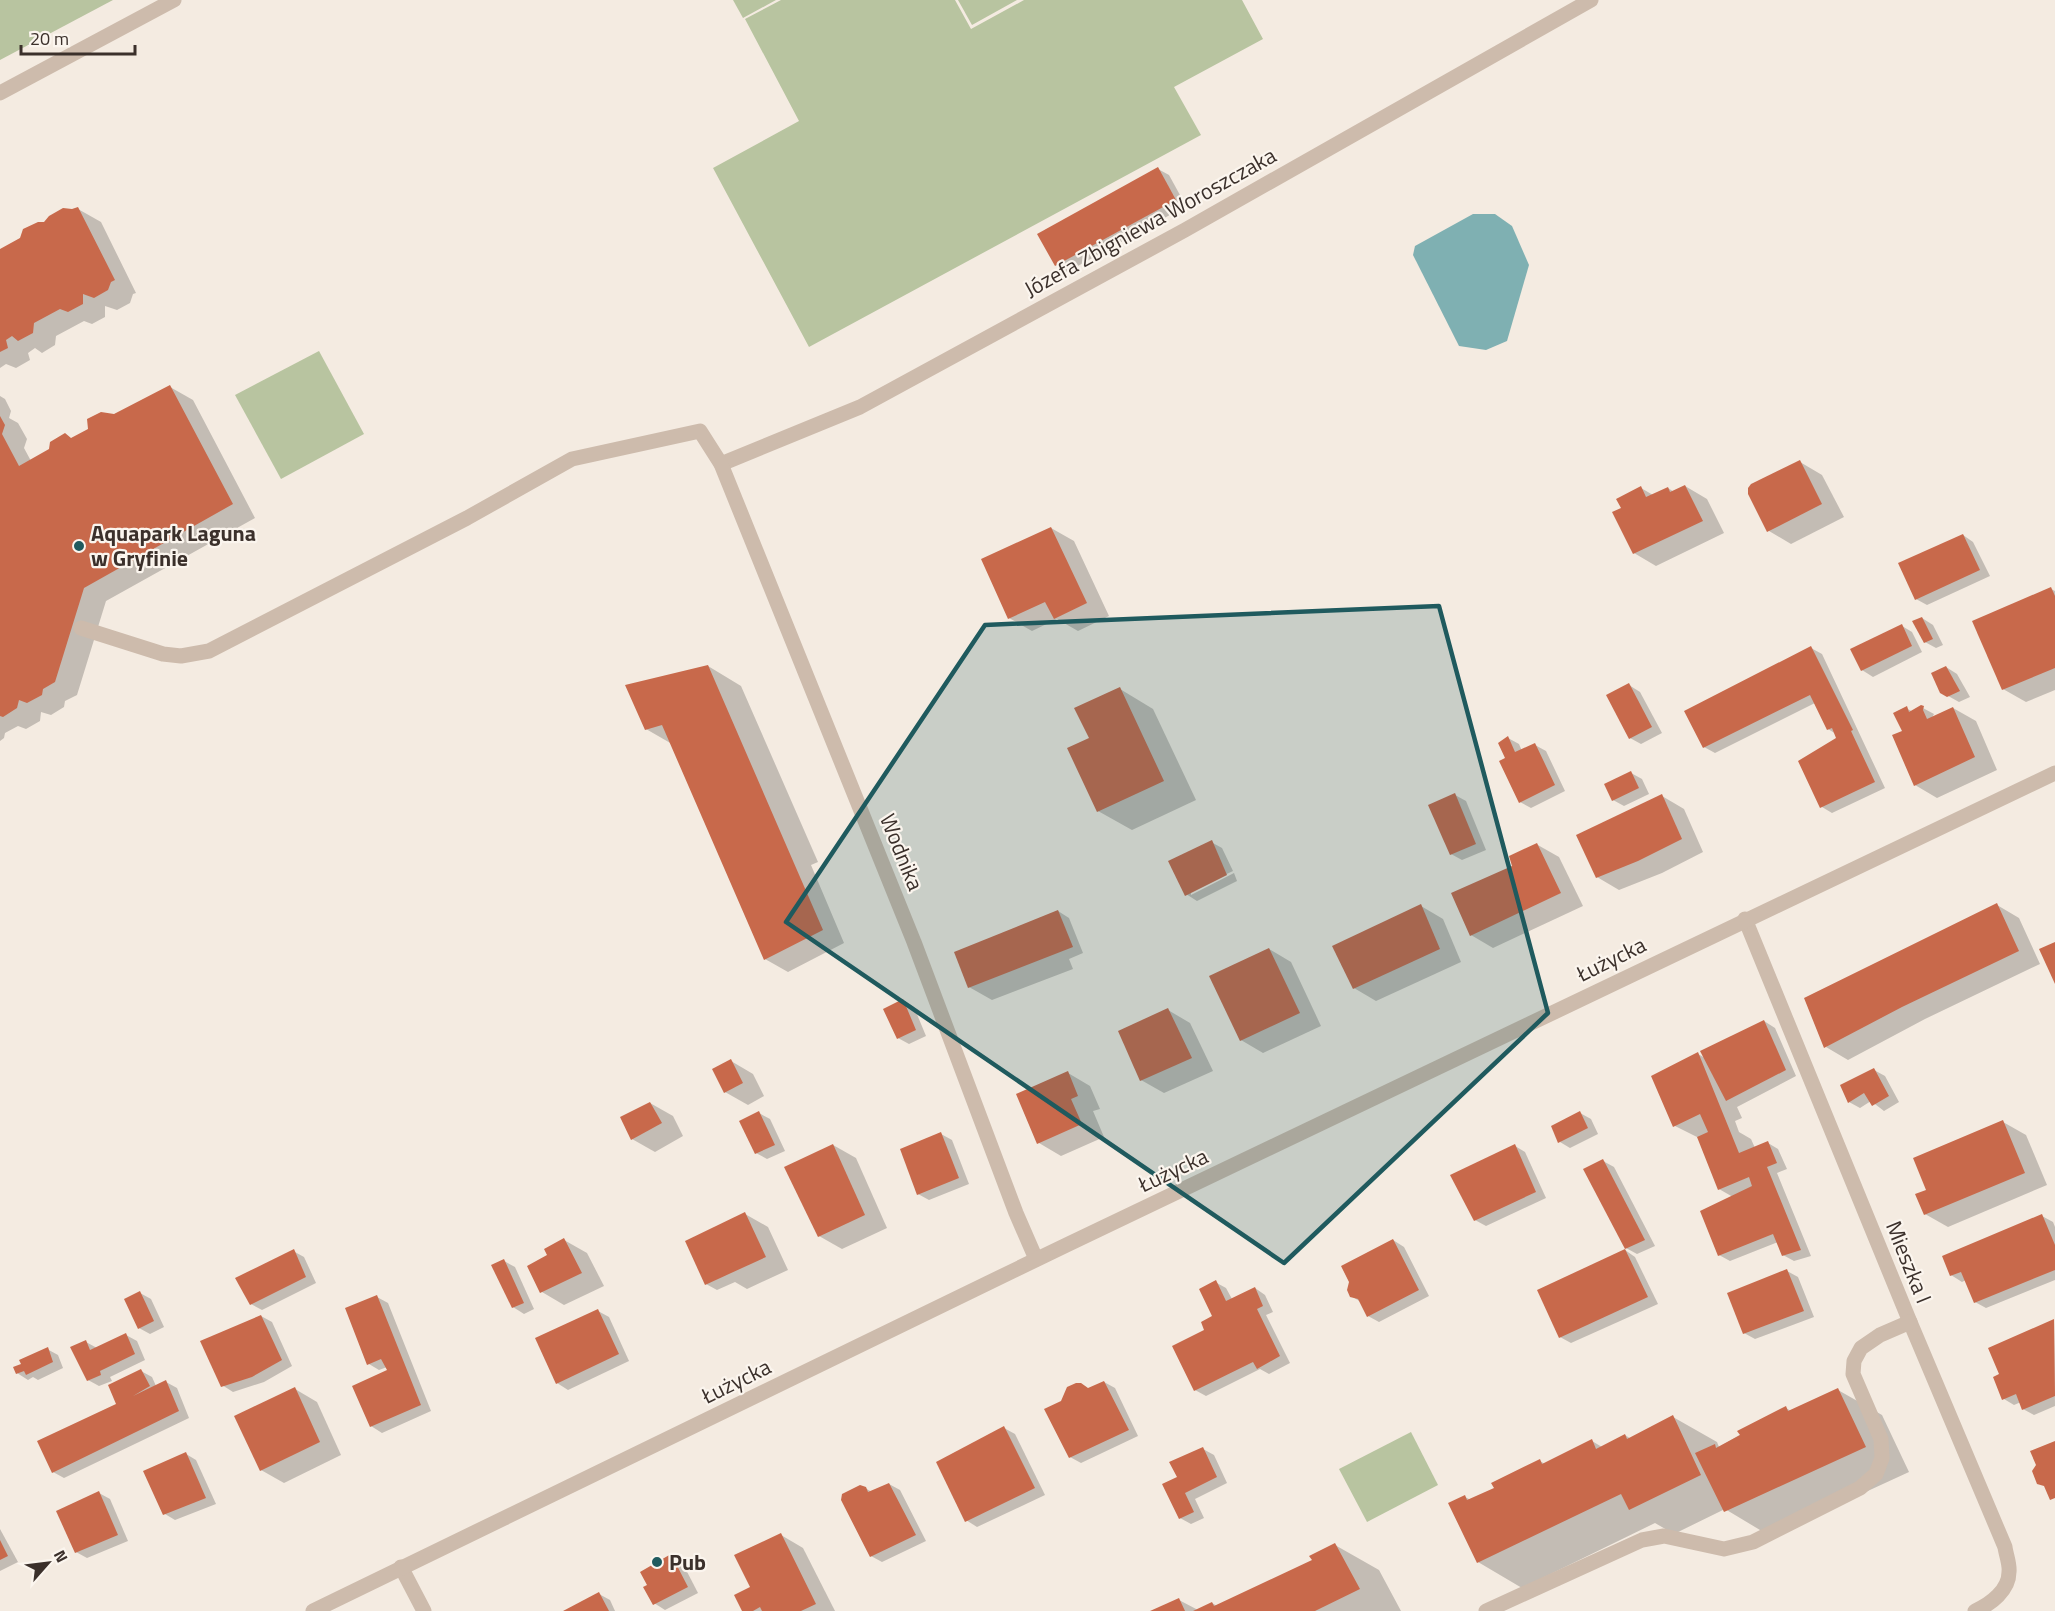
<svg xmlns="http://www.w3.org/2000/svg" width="2055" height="1611" font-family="'Titillium Web',sans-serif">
  <rect width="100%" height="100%" fill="#f4ebe1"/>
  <g fill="#b8c4a0">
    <polygon points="0,0 113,0 0,60"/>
    <polygon points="733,0 776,0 743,18"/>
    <polygon points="781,0 955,0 971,29 1024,0 1242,0 1263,39 1174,87 1201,135 809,347 713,168 799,121 745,19"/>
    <polygon points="958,0 1017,0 972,25"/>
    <polygon points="319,351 364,434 281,479 235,395"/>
    <polygon points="1411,1432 1438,1485 1367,1522 1339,1469"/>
  </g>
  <polygon fill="#7fb0b2" points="1473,214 1495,214 1512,226 1529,265 1507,341 1486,350 1459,346 1413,255 1415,246"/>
  <g fill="#0003">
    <polygon points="1158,169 1169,175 1186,206 1067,272 1056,265 1039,235"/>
    <polygon points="78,209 101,222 136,293 133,294 130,303 117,310 105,306 105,317 92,324 84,321 56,336 55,345 42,353 35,348 28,353 30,360 16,368 6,364 0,368 0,251 44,223"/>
    <polygon points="170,387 193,400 255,518 106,601 77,695 65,701 64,707 51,715 41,712 40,721 26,729 18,726 5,733 4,738 0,741 0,396 5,399 11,411 9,418 18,423 27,439 24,448 31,461"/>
    <polygon points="1800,462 1822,475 1844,517 1791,544 1769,531"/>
    <polygon points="1685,486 1707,499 1724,533 1656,566 1634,553 1623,509 1641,488 1653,495 1668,488 1674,492"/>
    <polygon points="1051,528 1074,541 1109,616 1078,631 1057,619 1032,631 1009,618"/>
    <polygon points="1963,535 1973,542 1990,576 1927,605 1916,599"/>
    <polygon points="2051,589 2055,591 2055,690 2026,702 2003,689"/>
    <polygon points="1922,618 1933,625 1943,645 1936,648 1925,642"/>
    <polygon points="1902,626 1912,632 1922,652 1873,677 1862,670"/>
    <polygon points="1811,648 1822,654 1885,788 1832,813 1822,807 1838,738 1836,734 1828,729 1815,703 1715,753 1704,747"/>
    <polygon points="708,666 741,686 818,862 811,865 844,943 788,972 765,959 672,744 646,729"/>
    <polygon points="1946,667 1957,674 1970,697 1959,702 1941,692"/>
    <polygon points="1629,685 1640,692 1662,733 1641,744 1630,738"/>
    <polygon points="1120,689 1153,709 1196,800 1132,830 1098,811 1091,739"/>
    <polygon points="1921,707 1934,714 1932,718 1953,708 1976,721 1997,770 1937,798 1915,785 1904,731 1906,708 1913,712"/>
    <polygon points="1508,738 1519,744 1522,751 1535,745 1546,751 1565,791 1531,808 1520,802 1507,759"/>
    <polygon points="1631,773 1642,779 1649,794 1624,806 1613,800"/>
    <polygon points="1455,795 1466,801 1486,850 1462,860 1451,854"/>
    <polygon points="1662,796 1684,809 1703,852 1662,873 1619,890 1597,877"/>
    <polygon points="1211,842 1222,848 1233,871 1191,891 1191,895 1234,873 1237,881 1197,901 1186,894"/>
    <polygon points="1536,844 1559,857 1583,906 1493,948 1471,935 1514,866"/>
    <polygon points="1997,905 2019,918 2040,964 1925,1019 1848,1060 1826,1047"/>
    <polygon points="1421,906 1443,919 1461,962 1376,1001 1354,988"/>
    <polygon points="1058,911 1069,918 1083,953 1069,959 1073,969 992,1000 969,987"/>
    <polygon points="1269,949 1291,962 1321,1026 1263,1053 1241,1040"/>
    <polygon points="903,1000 914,1007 926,1036 909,1044 898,1038"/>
    <polygon points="1168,1010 1190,1023 1213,1071 1164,1093 1141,1080"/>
    <polygon points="1764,1021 1775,1028 1796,1076 1737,1107 1742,1118 1735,1121 1739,1132 1751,1139 1755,1148 1768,1143 1778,1149 1787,1169 1777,1173 1811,1256 1794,1261 1783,1255 1778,1242 1730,1261 1719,1255 1733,1197 1719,1189 1699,1138 1675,1126 1698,1054 1705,1058"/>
    <polygon points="731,1061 753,1074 764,1096 748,1105 725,1092"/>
    <polygon points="1874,1070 1885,1076 1899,1102 1884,1111 1871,1101 1860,1108 1849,1102"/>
    <polygon points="1068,1073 1090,1086 1100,1109 1093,1111 1104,1137 1061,1156 1039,1143 1018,1094"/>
    <polygon points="650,1103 673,1116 683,1136 655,1152 632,1139"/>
    <polygon points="759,1113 770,1119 785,1151 767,1159 756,1153"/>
    <polygon points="1580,1113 1591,1119 1598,1134 1570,1148 1560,1142"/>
    <polygon points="2003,1122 2026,1135 2047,1185 1948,1227 1925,1214 1927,1190"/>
    <polygon points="941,1134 952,1140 969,1184 929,1200 918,1194"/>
    <polygon points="833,1145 856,1158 887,1228 842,1249 819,1236"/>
    <polygon points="1515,1146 1525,1152 1546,1198 1486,1226 1475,1220"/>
    <polygon points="1603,1161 1614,1167 1655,1246 1637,1254 1626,1248"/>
    <polygon points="745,1214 768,1227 788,1270 747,1289 735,1282 717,1290 706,1284"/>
    <polygon points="2042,1216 2053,1222 2055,1227 2055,1280 1986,1308 1975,1302 1966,1280 1962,1282 1951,1275"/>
    <polygon points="564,1240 587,1253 604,1286 564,1305 542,1292 549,1256"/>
    <polygon points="1393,1240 1404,1247 1429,1296 1379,1322 1368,1316 1361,1302 1351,1296"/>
    <polygon points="1625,1250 1635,1257 1658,1304 1571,1343 1560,1337"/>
    <polygon points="293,1251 304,1257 316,1283 262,1310 251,1304"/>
    <polygon points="504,1261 515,1267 534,1309 524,1314 513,1307"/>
    <polygon points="1787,1271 1798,1277 1814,1317 1755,1339 1744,1333"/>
    <polygon points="1215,1282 1226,1288 1232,1299 1255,1288 1265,1295 1273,1312 1266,1315 1290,1363 1269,1374 1260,1369 1206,1396 1195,1390 1206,1331 1214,1317"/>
    <polygon points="140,1293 151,1299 164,1327 150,1334 139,1328"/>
    <polygon points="377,1297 388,1303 431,1411 382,1433 371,1426 389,1371 387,1367 379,1370 369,1364"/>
    <polygon points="598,1311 609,1317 629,1361 568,1390 557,1383"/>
    <polygon points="261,1316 272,1322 292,1366 264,1382 233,1392 222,1385"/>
    <polygon points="2054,1321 2055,1406 2034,1415 2023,1409 2021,1402 2014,1405 2004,1399 2001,1375"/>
    <polygon points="126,1335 137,1341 145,1360 110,1377 112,1381 99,1386 88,1380 86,1342 97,1348"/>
    <polygon points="47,1349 58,1355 63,1368 38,1380 33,1377 28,1380 17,1373 23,1365"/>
    <polygon points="141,1371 152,1377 156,1386 166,1382 177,1388 189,1418 64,1478 53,1472 118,1404"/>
    <polygon points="1104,1382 1115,1388 1138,1436 1081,1463 1070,1457 1089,1390"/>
    <polygon points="295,1389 317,1402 341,1455 284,1483 261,1470"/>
    <polygon points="1838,1390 1882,1415 1909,1472 1770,1536 1725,1509 1674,1534 1655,1523 1522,1588 1478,1562 1465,1497 1471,1500 1496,1488 1540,1461 1545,1464 1592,1441 1602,1447 1625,1435 1631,1439 1673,1417 1717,1442 1719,1447 1786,1408 1791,1411"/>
    <polygon points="1004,1428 1015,1434 1045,1495 977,1527 966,1520"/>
    <polygon points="1203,1449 1214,1455 1227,1483 1195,1499 1204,1518 1191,1524 1180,1518 1179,1477"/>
    <polygon points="186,1454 196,1460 216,1504 175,1520 165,1514"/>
    <polygon points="889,1484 900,1490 926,1541 882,1562 871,1556 865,1488 872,1492"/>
    <polygon points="99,1493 110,1499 128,1541 87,1558 76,1552"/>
    <polygon points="0,1529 18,1562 0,1571"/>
    <polygon points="781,1535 803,1548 835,1611 744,1611 752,1588"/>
    <polygon points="1335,1545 1379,1570 1401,1611 1156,1611 1179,1600 1198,1610 1212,1603 1217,1606 1314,1560"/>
    <polygon points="671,1556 682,1562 698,1593 665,1610 654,1603"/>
    <polygon points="599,1594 610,1600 615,1611 566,1611"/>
  </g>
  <g fill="#c8694b">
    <polygon points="1158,167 1176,200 1055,266 1037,234"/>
    <polygon points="78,207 115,280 111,282 108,290 94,298 83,294 83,304 68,312 60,309 34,323 33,333 18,341 12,336 6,340 8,348 0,352 0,249 20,238 23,229 38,222 44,222 49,216 63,208 72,209"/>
    <polygon points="170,385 233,504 84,588 55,682 43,689 42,695 27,703 19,700 17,708 3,717 0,716 0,416 5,425 2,434 19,466 49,449 50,442 65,433 71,438 88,429 87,419 101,412 114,414"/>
    <polygon points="1800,460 1822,504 1767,532 1748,494 1748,488 1751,484"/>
    <polygon points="1685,485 1703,521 1633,554 1612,512 1621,508 1616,499 1641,486 1646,497 1668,487 1670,492"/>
    <polygon points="1051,527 1087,603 1054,619 1045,602 1008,619 981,559"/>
    <polygon points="1963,534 1980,570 1915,600 1898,563"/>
    <polygon points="2051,587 2055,596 2055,668 2002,690 1972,621"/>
    <polygon points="1922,617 1933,639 1924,643 1912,621"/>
    <polygon points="1902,624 1912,646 1861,671 1850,649"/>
    <polygon points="1811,646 1853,730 1851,731 1875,782 1820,808 1798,761 1836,738 1832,728 1827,730 1810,695 1703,748 1684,711"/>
    <polygon points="708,665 823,930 764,960 662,725 645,730 625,685"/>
    <polygon points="1946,666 1960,691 1947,697 1940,693 1931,673"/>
    <polygon points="1629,683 1652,727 1629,739 1606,695"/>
    <polygon points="1120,687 1164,781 1097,812 1067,748 1089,738 1074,708"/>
    <polygon points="1921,705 1924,706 1923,710 1927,719 1953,707 1975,757 1914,786 1892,735 1902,731 1893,713 1907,706 1909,712"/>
    <polygon points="1508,736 1515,752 1535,743 1555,785 1519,803 1499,761 1505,758 1498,743"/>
    <polygon points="1631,771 1639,788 1612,801 1604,784"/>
    <polygon points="1455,793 1476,844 1450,855 1428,805"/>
    <polygon points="1662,794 1682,839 1638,861 1596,878 1576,835"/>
    <polygon points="1212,840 1227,875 1185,896 1168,861"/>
    <polygon points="1537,843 1561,893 1470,936 1451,893 1512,866 1509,856"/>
    <polygon points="1997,903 2019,951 1902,1007 1824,1048 1804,998"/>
    <polygon points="1421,904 1440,949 1353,989 1332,946"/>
    <polygon points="1058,910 1073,947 968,988 954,952"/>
    <polygon points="2055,942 2055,984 2039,949"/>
    <polygon points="1269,948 1300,1013 1240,1041 1209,976"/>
    <polygon points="903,999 916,1030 897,1039 883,1009"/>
    <polygon points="1168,1008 1192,1058 1140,1081 1118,1031"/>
    <polygon points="1764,1020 1786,1070 1726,1101 1700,1051"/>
    <polygon points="1698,1052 1739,1153 1768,1141 1777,1163 1767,1167 1801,1250 1782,1256 1773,1234 1718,1256 1700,1211 1752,1186 1749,1177 1718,1190 1697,1137 1708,1132 1700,1114 1673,1127 1651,1076"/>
    <polygon points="731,1059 743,1083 724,1093 712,1069"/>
    <polygon points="1874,1068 1889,1096 1872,1106 1864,1093 1848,1103 1840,1085"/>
    <polygon points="1068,1071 1078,1096 1071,1099 1082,1124 1037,1144 1016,1094"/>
    <polygon points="650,1102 662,1123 631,1140 620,1117"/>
    <polygon points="759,1111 775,1145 755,1154 739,1121"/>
    <polygon points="1580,1111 1588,1128 1558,1143 1551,1126"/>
    <polygon points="2003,1120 2025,1173 1924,1215 1915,1194 1926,1190 1913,1158"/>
    <polygon points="941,1132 959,1178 917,1195 900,1149"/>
    <polygon points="833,1144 865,1215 818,1237 784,1167"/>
    <polygon points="1515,1144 1536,1192 1474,1221 1450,1175"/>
    <polygon points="1603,1159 1645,1240 1625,1249 1583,1169"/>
    <polygon points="745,1212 766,1257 705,1285 685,1241"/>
    <polygon points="2042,1214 2055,1245 2055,1270 1974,1303 1961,1272 1950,1276 1942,1256"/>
    <polygon points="564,1238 582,1273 540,1293 527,1266 547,1255 544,1249"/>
    <polygon points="1393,1239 1419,1290 1367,1317 1358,1299 1350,1297 1347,1290 1349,1282 1341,1266"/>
    <polygon points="294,1249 306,1277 250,1305 235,1278"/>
    <polygon points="1625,1249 1648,1297 1559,1338 1537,1290"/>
    <polygon points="504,1259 524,1303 512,1308 491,1265"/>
    <polygon points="1787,1269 1804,1311 1743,1334 1727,1293"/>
    <polygon points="1216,1280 1226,1301 1255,1287 1263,1306 1257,1309 1280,1356 1257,1369 1253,1362 1194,1391 1172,1346 1204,1330 1201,1322 1212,1316 1199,1289"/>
    <polygon points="140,1291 154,1321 138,1329 124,1299"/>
    <polygon points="377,1295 421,1405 370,1427 352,1386 387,1370 381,1359 367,1365 345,1308"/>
    <polygon points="598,1309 619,1354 556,1384 535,1338"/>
    <polygon points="261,1315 282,1360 252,1377 221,1387 200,1341"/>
    <polygon points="2054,1319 2055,1396 2022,1410 2016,1394 2002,1400 1993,1377 1999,1374 1988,1348"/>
    <polygon points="126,1333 135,1354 100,1371 101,1375 87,1381 70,1347 86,1340 90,1350"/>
    <polygon points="48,1347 53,1362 26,1375 24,1371 16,1374 13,1367 21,1364 19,1360"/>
    <polygon points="141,1369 150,1386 133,1396 166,1380 179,1411 52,1473 37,1441 116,1404 108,1385"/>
    <polygon points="1104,1381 1129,1430 1069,1458 1044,1409 1061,1401 1067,1387 1076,1383 1081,1383 1088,1388"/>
    <polygon points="295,1387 320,1442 260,1471 234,1416"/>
    <polygon points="1838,1388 1866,1447 1724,1512 1695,1453 1715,1444 1716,1448 1740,1435 1737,1431 1786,1406 1788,1411"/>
    <polygon points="1673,1415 1701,1475 1629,1510 1621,1494 1477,1563 1448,1503 1465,1495 1467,1500 1494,1488 1491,1483 1540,1459 1542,1464 1592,1439 1596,1449 1625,1434 1627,1439"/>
    <polygon points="1004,1426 1035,1488 965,1522 936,1462"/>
    <polygon points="2055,1441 2055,1498 2050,1500 2044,1486 2037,1484 2032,1471 2036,1465 2030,1451"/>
    <polygon points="1203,1447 1217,1477 1185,1493 1194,1512 1179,1519 1162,1484 1177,1477 1169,1462"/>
    <polygon points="186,1452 206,1498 163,1515 143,1471"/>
    <polygon points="889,1483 916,1535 870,1557 841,1500 842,1494 860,1485 866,1487 868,1492"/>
    <polygon points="99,1491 118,1535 75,1553 56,1511"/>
    <polygon points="781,1533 816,1604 801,1611 762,1611 760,1607 753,1611 742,1611 734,1595 750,1587 734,1555"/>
    <polygon points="0,1540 8,1556 0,1560"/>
    <polygon points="1335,1543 1360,1589 1315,1611 1193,1611 1212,1602 1214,1606 1312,1560 1309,1556"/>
    <polygon points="671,1554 688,1587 653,1605 643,1587 647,1585 640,1572"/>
    <polygon points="599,1592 609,1611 563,1611"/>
    <polygon points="1179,1598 1185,1611 1150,1611"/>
  </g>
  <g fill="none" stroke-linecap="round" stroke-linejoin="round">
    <g stroke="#cdbbac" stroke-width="15">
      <polyline points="0,93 174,0"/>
      <polyline points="721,464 860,407 1185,230 1591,0"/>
      <polyline points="81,628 163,654 181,656 209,651 467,518 572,459 700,431 721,464 914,942 1016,1213 1036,1259"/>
      <path d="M1745,919L1910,1322L2005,1547C2006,1555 2010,1564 2009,1572C2009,1590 1991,1604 1975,1611"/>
      <polyline points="401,1567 424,1611"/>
      <path d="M313,1611C892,1328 1472,1048 2055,773"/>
      <polyline points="1486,1611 1642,1540 1664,1536 1724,1549 1753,1542 1860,1488 1876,1474 1882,1458 1881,1439 1853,1374 1854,1361 1861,1348 1880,1335 1910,1322"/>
    </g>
  </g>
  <path fill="#1f5a5e" fill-opacity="0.2" stroke="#1f5a5e" stroke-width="4.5" stroke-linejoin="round" d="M1439,606L1548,1013L1284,1263L786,922L985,625Z"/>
  <g fill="#1f5a5e" stroke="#fbf5ee" stroke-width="2">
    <circle cx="79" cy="546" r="6"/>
    <circle cx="657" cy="1562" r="6"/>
  </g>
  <g text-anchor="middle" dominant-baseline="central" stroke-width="4.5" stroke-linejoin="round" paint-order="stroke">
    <g font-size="22" fill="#3b302b" stroke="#fbf5ee">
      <text transform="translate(1150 222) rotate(-29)">Józefa Zbigniewa Woroszczaka</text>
      <text transform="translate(902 852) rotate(68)">Wodnika</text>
      <text transform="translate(1611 959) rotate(-26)">Łużycka</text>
      <text transform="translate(1173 1170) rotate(-25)">Łużycka</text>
      <text transform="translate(1909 1262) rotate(68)">Mieszka I</text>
      <text transform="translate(736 1381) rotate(-26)">Łużycka</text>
    </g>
    <g font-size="22" font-weight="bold" fill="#3b302b" stroke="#fbf5ee" text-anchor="start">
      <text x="91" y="533">Aquapark Laguna<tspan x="91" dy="25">w Gryfinie</tspan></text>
      <text x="669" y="1562">Pub</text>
    </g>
  </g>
  <g transform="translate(48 1563) rotate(62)" stroke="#fbf5ee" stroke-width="4.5" paint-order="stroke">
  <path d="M0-4.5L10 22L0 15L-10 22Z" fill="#3b302b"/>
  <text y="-9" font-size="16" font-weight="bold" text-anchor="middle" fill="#3b302b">N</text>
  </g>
  <path d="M21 45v9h114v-9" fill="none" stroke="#3b302b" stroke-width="3"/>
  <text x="30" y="45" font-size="18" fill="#3b302b" stroke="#fbf5ee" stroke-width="4.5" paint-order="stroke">20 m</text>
</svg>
